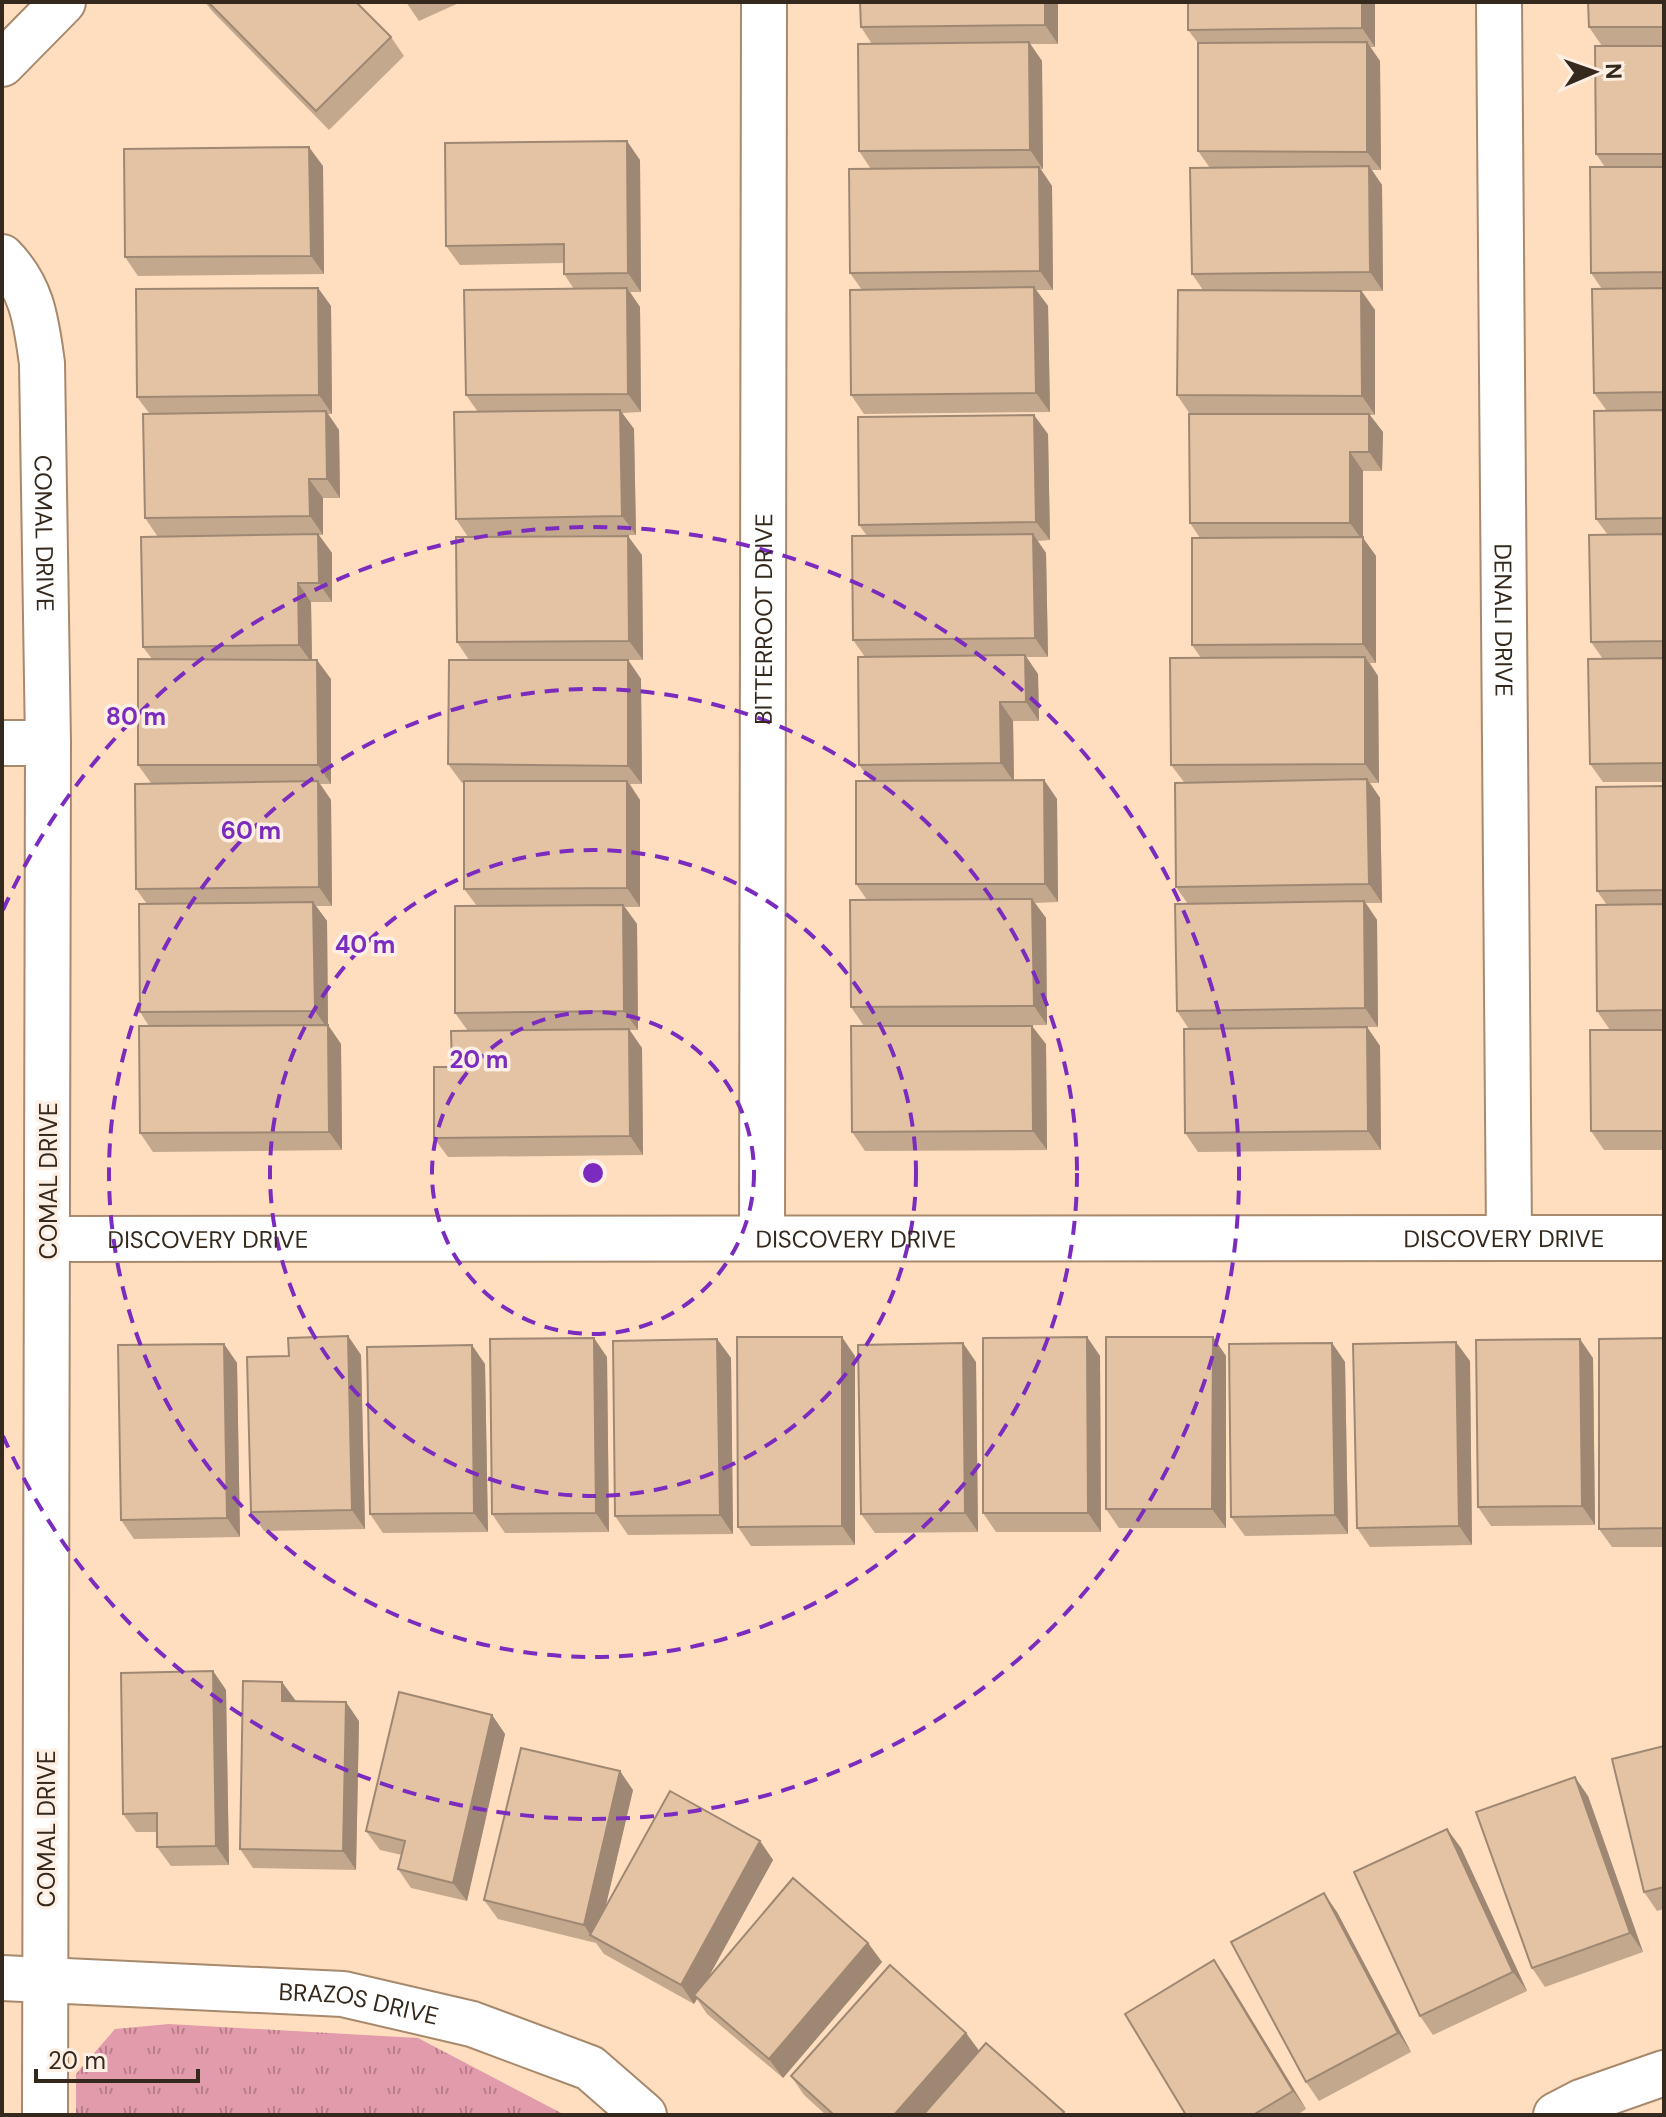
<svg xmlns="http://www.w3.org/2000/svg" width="1666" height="2117" font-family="'DM Sans',sans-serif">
  <defs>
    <pattern id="grass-tufts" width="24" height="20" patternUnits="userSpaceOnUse" patternTransform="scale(2)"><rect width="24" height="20" fill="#e19baa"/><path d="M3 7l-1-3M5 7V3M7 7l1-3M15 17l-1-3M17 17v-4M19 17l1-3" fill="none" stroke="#b77e8a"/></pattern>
  </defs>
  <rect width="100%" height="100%" fill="#ffdebf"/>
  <polygon fill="url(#grass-tufts)" points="169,2024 418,2038 565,2115 76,2115 76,2074 115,2029"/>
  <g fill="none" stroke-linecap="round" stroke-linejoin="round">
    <g stroke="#a7896d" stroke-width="48">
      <g id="minor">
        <path id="s1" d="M1499,2L1509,1236"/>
        <polyline points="2,64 63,2"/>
        <path id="s2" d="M2,257C33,289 36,321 42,363L48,743L45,2115"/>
        <polyline points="2,743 48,743"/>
        <path id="s3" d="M762,1237L764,2"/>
        <path id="s4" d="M48,1239L1664,1238"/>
        <path id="s5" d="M2,1978L343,1994L472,2024L590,2068L644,2115"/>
        <polyline points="1556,2115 1581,2102 1664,2073"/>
      </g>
    </g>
    <use href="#minor" stroke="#fff" stroke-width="44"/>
  </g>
  <g fill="#c3a88d">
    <polygon points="205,2 356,2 391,37 404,56 329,130 212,11"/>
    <polygon points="406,2 461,2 419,21"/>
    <polygon points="1058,2 1058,44 1030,44 1042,61 1043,169 1041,169 1052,186 1053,290 1036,290 1048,306 1050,412 864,414 851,395 862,290 850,273 871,169 859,151 872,44 861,27"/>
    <polygon points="1188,2 1375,2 1375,47 1370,47 1380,61 1381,170 1372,170 1382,185 1383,291 1362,291 1375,310 1375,415 1370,415 1383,432 1382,471 1363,471 1363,538 1376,556 1376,663 1370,663 1378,676 1379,783 1370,783 1380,798 1382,903 1366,903 1377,920 1378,1027 1367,1027 1380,1046 1381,1150 1198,1152 1185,1133 1189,1029 1177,1011 1188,904 1176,887 1184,782 1171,765 1201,658 1192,645 1200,538 1190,523 1190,414 1177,395 1203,290 1192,274 1210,168 1198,151 1198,43 1188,30"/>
    <polygon points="1664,2 1664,782 1603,782 1590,764 1603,659 1591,642 1608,535 1596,519 1607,411 1594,393 1602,289 1591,273 1605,167 1596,154 1602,46 1589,27"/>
    <polygon points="640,160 641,292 630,292 640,307 641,412 622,413 634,429 636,535 536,536 642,555 643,660 628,660 641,679 642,784 630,784 640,800 640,907 625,907 637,924 638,1030 629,1030 642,1048 643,1155 448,1157 434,1138 452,1067 468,1031 455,1013 477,906 464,889 464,783 462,783 448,764 469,660 457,642 468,537 456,519 478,412 466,395 574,289 564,274 564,263 460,265 446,246"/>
    <polygon points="323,166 324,274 138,276 125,257"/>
    <polygon points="318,288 331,306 332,414 328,414 339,430 340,498 323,498 323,535 319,535 332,553 332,602 311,602 312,660 331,679 331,784 320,784 331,800 332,906 316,906 327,921 328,1025 341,1044 342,1150 153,1152 140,1133 149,1026 140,1012 147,904 136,889 151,783 138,765 152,659 143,647 158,537 145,518 149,413 137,397"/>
    <polygon points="1048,434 1050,540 1038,541 1046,553 1048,657 1026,657 1038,674 1039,721 1013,721 1014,781 1044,780 1057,799 1058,902 1035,903 1046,918 1047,1025 881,1026 1046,1044 1047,1150 865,1151 852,1132 864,1026 851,1007 867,900 856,884 871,781 859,765 865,657 853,640 867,536 859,525"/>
    <polygon points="1664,786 1664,1029 1610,1030 1597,1011 1607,905 1597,891"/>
    <polygon points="1664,1030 1664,1150 1604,1150 1591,1131"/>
    <polygon points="348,1336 361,1355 365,1529 264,1531 251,1512"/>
    <polygon points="1087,1337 1100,1356 1101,1532 996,1532 983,1513"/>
    <polygon points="1213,1337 1226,1356 1226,1528 1119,1528 1106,1509"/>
    <polygon points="1664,1338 1664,1547 1612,1547 1599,1529"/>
    <polygon points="717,1339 731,1358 733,1534 628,1535 615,1516"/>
    <polygon points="1332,1343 1345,1362 1348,1534 1245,1536 1231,1517"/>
    <polygon points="224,1344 237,1363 240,1537 134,1539 121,1520"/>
    <polygon points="855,1356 855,1545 751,1546 738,1527"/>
    <polygon points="607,1357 609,1532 505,1533 492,1514"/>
    <polygon points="1593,1358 1595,1525 1491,1526 1478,1507"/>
    <polygon points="1470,1361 1472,1545 1370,1547 1357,1528"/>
    <polygon points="976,1362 978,1532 875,1533 861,1514"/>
    <polygon points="485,1364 488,1532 383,1533 370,1514"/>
    <polygon points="213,1671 226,1690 229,1865 171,1866 157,1847 157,1832 136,1832 123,1814"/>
    <polygon points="492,1715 505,1734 467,1901 411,1888 398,1869 402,1855 380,1850 366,1831"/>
    <polygon points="359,1721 356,1870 253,1868 240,1849"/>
    <polygon points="1664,1746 1664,1909 1657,1911 1644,1892"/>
    <polygon points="633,1790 605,1908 760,1841 773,1860 709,1976 868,1943 882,1962 783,2078 707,2014 697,1999 694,2004 604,1954 596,1943 498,1919 484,1900"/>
    <polygon points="1588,1796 1643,1952 1545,1987 1532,1968"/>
    <polygon points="1447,1829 1461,1848 1527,1991 1433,2035 1420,2016"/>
    <polygon points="1337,1912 1411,2052 1319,2101 1306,2082"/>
    <polygon points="1227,1979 1306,2109 1297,2115 1186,2115"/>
    <polygon points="966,2033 979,2051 1066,2115 826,2115 804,2095 791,2076"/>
  </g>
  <g fill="#9f8873">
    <polygon points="1045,2 1058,2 1058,44 1045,25"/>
    <polygon points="1362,2 1375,2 1375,47 1362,28"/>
    <polygon points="1029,42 1042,61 1043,169 1030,150"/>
    <polygon points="1367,42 1380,61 1381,170 1367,152"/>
    <polygon points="627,141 640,160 641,292 628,273"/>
    <polygon points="309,147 323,166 324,274 311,256"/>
    <polygon points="1369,166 1382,185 1383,291 1370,272"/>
    <polygon points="1039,167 1052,186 1053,290 1040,271"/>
    <polygon points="1034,287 1048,306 1050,412 1036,393"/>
    <polygon points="318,288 331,306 332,414 319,395"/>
    <polygon points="627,288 640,307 641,412 628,394"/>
    <polygon points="1361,291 1375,310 1375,415 1362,396"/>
    <polygon points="620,410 634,429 636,535 622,516"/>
    <polygon points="326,411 339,430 340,498 327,479"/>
    <polygon points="1369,414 1383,432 1382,471 1369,452"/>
    <polygon points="1034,415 1048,434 1050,540 1036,522"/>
    <polygon points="1350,452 1363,471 1363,538 1376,556 1376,663 1363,644 1363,541 1350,523"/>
    <polygon points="309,479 323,498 323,535 310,516"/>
    <polygon points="318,534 332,553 332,602 319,583"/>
    <polygon points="1033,534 1046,553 1048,657 1035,638"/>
    <polygon points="628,536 642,555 643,660 629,641"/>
    <polygon points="298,583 311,602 312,663 299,645"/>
    <polygon points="1025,655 1038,674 1039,721 1026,702"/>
    <polygon points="1365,657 1378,676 1379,783 1365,764"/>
    <polygon points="317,660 331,679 331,784 318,765"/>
    <polygon points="628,660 641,679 642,784 628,766"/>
    <polygon points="1000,702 1013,721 1014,782 1001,763"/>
    <polygon points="1367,779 1380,798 1382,903 1369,884"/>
    <polygon points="1044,780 1057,799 1058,902 1045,884"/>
    <polygon points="318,781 331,800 332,906 319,887"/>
    <polygon points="627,781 640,800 640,907 627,888"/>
    <polygon points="1032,899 1046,918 1047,1025 1034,1006"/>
    <polygon points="1364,901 1377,920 1378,1027 1365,1008"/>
    <polygon points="313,902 327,921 328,1025 341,1044 342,1150 329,1132 328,1029 315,1011"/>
    <polygon points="623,905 637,924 638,1030 624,1011"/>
    <polygon points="1032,1026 1046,1044 1047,1150 1033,1131"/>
    <polygon points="1367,1027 1380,1046 1381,1150 1368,1131"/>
    <polygon points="629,1029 642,1048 643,1155 630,1136"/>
    <polygon points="348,1336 361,1355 365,1529 352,1510"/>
    <polygon points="842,1337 855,1356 855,1545 842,1526"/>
    <polygon points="1087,1337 1100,1356 1101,1532 1088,1513"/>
    <polygon points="1213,1337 1226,1356 1226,1528 1212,1509"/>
    <polygon points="594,1338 607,1357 609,1532 596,1513"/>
    <polygon points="717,1339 731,1358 733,1534 720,1515"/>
    <polygon points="1580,1339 1593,1358 1595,1525 1582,1506"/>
    <polygon points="1456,1342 1470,1361 1472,1545 1459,1526"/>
    <polygon points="963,1343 976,1362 978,1532 965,1513"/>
    <polygon points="1332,1343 1345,1362 1348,1534 1335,1515"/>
    <polygon points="224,1344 237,1363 240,1537 227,1518"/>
    <polygon points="472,1345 485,1364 488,1532 474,1513"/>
    <polygon points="213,1671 226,1690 229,1865 216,1846"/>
    <polygon points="282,1682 296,1701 282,1701"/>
    <polygon points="346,1702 359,1721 356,1870 343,1851"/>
    <polygon points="492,1715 505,1734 467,1901 453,1883"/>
    <polygon points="620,1771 633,1790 598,1939 591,1936 584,1925"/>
    <polygon points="1575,1777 1588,1796 1643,1952 1630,1933"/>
    <polygon points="1447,1829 1461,1848 1527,1991 1513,1972"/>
    <polygon points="760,1841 773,1860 697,1998 694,1995 697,1999 694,2004 681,1985"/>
    <polygon points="1324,1893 1337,1912 1411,2052 1398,2033"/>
    <polygon points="868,1943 882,1962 783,2078 769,2059"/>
    <polygon points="1214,1960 1227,1979 1306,2109 1293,2091"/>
    <polygon points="966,2033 980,2052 924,2115 894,2115"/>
  </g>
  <g fill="#e3c3a4" stroke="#9f8873" stroke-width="2">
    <polygon points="208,2 356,2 391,37 316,111"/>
    <polygon points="860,2 1045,2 1045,25 861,27"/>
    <polygon points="1188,2 1362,2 1362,28 1188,30"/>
    <polygon points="1588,2 1664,2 1664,27 1589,27"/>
    <polygon points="1029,42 1030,150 859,151 858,44"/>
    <polygon points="1367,42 1367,152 1198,151 1198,43"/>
    <polygon points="1595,46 1664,46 1664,154 1596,154"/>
    <polygon points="627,141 628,273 564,274 564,244 446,246 445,143"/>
    <polygon points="309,147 311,256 125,257 124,149"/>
    <polygon points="1369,166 1370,272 1192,274 1190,168"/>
    <polygon points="1039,167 1040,271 850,273 849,169"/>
    <polygon points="1590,167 1664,167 1664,272 1591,273"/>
    <polygon points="1034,287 1036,393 851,395 850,290"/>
    <polygon points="318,288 319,395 137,397 136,289"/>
    <polygon points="627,288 628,394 466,395 464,290"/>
    <polygon points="1664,288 1664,392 1594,393 1592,289"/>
    <polygon points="1178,290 1361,291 1362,396 1177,395"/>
    <polygon points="620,410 622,516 456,519 454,412"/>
    <polygon points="1664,410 1664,518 1596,519 1594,411"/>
    <polygon points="326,411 327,479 309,479 310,516 145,518 143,414"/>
    <polygon points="1189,414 1369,414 1369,452 1350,452 1350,523 1190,523"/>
    <polygon points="1034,415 1036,522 859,525 858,417"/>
    <polygon points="318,534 319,583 298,583 299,645 143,647 141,537"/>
    <polygon points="1033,534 1035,638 853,640 852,536"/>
    <polygon points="1664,534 1664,641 1591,642 1589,535"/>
    <polygon points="628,536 629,641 457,642 456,537"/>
    <polygon points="1363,537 1363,644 1192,645 1192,538"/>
    <polygon points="1025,655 1026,702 1000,702 1001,763 859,765 858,657"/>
    <polygon points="1365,657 1365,764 1171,765 1170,658"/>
    <polygon points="1664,658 1664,763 1590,764 1588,659"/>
    <polygon points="138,659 317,660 318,765 138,765"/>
    <polygon points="449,660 628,660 628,766 448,764"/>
    <polygon points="1367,779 1369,884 1176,887 1175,783"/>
    <polygon points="1044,780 1045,884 856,884 856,781"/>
    <polygon points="318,781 319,887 136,889 135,784"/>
    <polygon points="464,781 627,781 627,888 464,889"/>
    <polygon points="1664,786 1664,890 1597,891 1596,787"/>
    <polygon points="1032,899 1034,1006 851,1007 850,900"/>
    <polygon points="1364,901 1365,1008 1177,1011 1175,904"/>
    <polygon points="313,902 315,1011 140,1012 139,904"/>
    <polygon points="1664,904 1664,1010 1597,1011 1596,905"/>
    <polygon points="623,905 624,1011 455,1013 455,906"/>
    <polygon points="328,1025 329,1132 140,1133 139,1026"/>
    <polygon points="851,1026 1032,1026 1033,1131 852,1132"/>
    <polygon points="1367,1027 1368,1131 1185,1133 1184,1029"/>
    <polygon points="629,1029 630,1136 434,1138 434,1067 452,1067 451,1031"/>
    <polygon points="1590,1030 1664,1030 1664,1131 1591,1131"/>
    <polygon points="348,1336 352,1510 251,1512 247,1357 289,1356 288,1338"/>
    <polygon points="737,1337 842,1337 842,1526 738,1527"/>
    <polygon points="1087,1337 1088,1513 983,1513 983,1338"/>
    <polygon points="1106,1337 1213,1337 1212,1509 1106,1509"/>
    <polygon points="594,1338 596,1513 492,1514 490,1339"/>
    <polygon points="1664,1338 1664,1528 1599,1529 1599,1339"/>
    <polygon points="717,1339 720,1515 615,1516 613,1341"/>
    <polygon points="1580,1339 1582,1506 1478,1507 1476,1340"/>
    <polygon points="1456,1342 1459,1526 1357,1528 1353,1344"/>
    <polygon points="963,1343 965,1513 861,1514 858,1345"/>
    <polygon points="1332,1343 1335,1515 1231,1517 1229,1344"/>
    <polygon points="224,1344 227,1518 121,1520 118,1345"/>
    <polygon points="472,1345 474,1513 370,1514 367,1347"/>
    <polygon points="213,1671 216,1846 157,1847 157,1813 123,1814 121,1673"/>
    <polygon points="243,1681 282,1682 282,1701 346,1702 343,1851 240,1849"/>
    <polygon points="399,1692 492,1715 453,1883 398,1869 405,1841 366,1831"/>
    <polygon points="1664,1746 1664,1887 1644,1892 1612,1759"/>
    <polygon points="521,1748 620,1771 584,1925 484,1900"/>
    <polygon points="1575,1777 1630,1933 1532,1968 1476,1812"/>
    <polygon points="670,1791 760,1841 681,1985 590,1935"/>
    <polygon points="1447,1829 1513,1972 1420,2016 1354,1872"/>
    <polygon points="793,1878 868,1943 769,2059 694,1995"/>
    <polygon points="1324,1893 1398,2033 1306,2082 1231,1942"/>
    <polygon points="1214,1960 1293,2091 1253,2115 1186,2115 1125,2014"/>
    <polygon points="890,1965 966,2033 894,2115 834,2115 791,2076"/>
    <polygon points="986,2043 1064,2112 1062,2115 923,2115"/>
  </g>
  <g fill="none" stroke="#7b2cbf" stroke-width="4" stroke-dasharray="14 10">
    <circle cx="593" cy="1173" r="161"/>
    <circle cx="593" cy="1173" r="323"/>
    <circle cx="593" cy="1173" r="484"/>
    <path d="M3 910A646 646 0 1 1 3 1436"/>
  </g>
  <g text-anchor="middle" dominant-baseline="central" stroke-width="7" stroke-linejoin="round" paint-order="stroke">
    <g font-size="24" fill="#35281c" stroke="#fdefe3">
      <text stroke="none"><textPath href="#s2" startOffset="286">COMAL DRIVE</textPath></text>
      <text stroke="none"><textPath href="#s1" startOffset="618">DENALI DRIVE</textPath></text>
      <text stroke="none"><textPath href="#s3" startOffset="618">BITTERROOT DRIVE</textPath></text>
      <text transform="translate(48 1181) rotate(-90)">COMAL DRIVE</text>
      <text stroke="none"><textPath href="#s4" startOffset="1456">DISCOVERY DRIVE</textPath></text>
      <text stroke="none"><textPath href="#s4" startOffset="160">DISCOVERY DRIVE</textPath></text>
      <text stroke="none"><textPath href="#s4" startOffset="808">DISCOVERY DRIVE</textPath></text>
      <text transform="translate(46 1829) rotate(-90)">COMAL DRIVE</text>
      <text stroke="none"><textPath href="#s5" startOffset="358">BRAZOS DRIVE</textPath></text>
    </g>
  </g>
  <circle cx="593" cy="1173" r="12" fill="#7b2cbf" stroke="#fdefe3" stroke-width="4"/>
  <g font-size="24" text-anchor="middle" font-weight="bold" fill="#7b2cbf" stroke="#fdefe3" stroke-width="7" stroke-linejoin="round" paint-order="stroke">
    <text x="136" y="725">80 m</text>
    <text x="251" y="839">60 m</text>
    <text x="365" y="953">40 m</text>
    <text x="479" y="1068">20 m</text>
  </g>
  <rect width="1666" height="2117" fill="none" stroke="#35281c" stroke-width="8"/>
  <g transform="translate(1594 72) rotate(88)" stroke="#fdefe3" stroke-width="6" paint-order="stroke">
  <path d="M0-6L14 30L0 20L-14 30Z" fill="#35281c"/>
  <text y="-12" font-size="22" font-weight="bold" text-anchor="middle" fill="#35281c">N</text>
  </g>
  <path d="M36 2069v12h162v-12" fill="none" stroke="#35281c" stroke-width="4"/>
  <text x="48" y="2069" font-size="24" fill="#35281c" stroke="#fdefe3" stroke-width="6" paint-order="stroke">20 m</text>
</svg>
